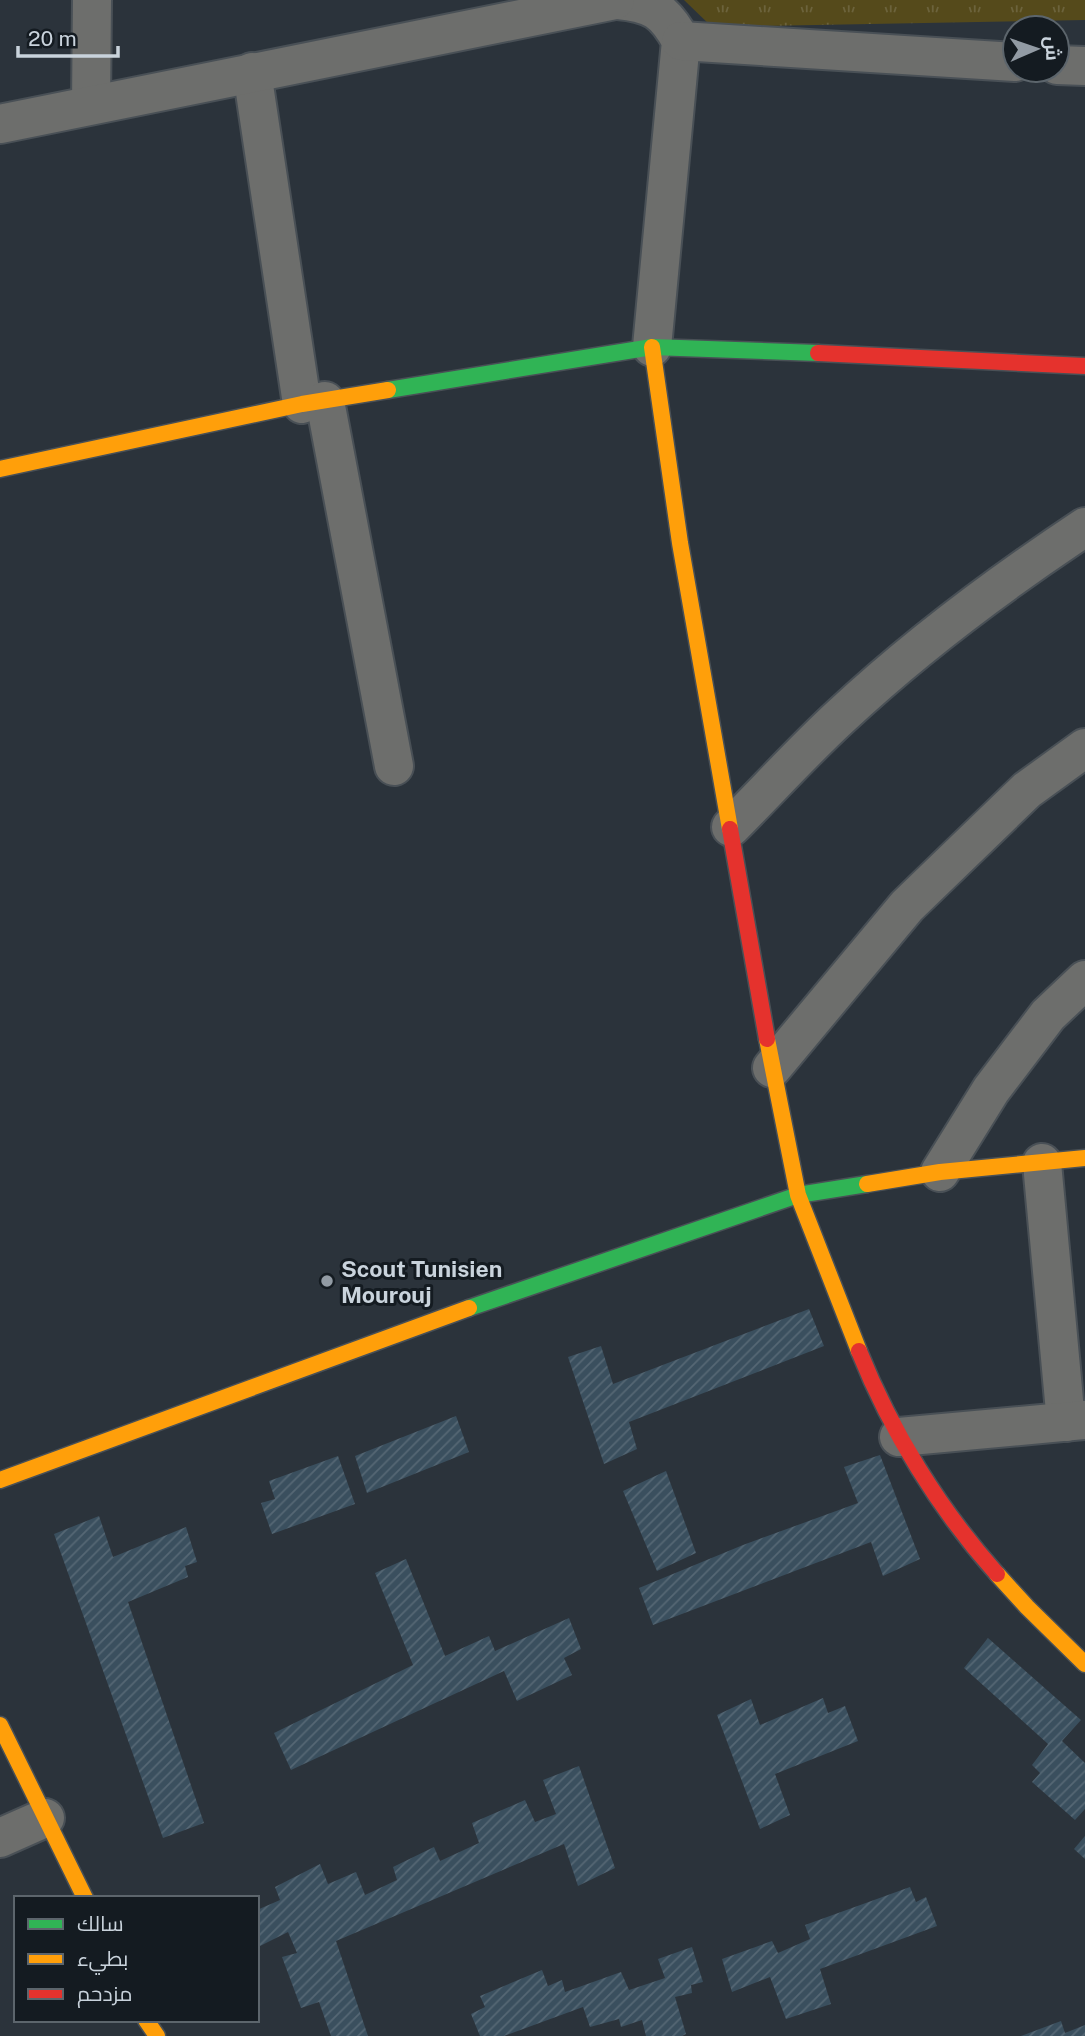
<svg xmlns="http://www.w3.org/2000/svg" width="1085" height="2036" font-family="'Public Sans',Cairo,sans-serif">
  <defs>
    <pattern id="grass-tufts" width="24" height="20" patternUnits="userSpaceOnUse" patternTransform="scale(1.75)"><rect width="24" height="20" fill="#554a1b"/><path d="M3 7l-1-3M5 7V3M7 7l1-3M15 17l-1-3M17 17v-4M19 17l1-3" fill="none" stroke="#6c633c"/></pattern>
    <pattern id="building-hatch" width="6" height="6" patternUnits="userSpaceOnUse" patternTransform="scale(1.75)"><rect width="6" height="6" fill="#3a4f5e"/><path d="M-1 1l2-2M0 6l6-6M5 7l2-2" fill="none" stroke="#556774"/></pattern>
  </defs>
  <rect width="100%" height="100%" fill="#2b333b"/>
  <polygon fill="url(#grass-tufts)" points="684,0 1085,0 1085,20 712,27"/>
  <g fill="url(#building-hatch)">
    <polygon points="809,1309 824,1346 629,1422 637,1449 604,1464 568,1357 601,1346 613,1384"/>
    <polygon points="456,1416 469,1452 367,1493 355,1456"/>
    <polygon points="880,1455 920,1559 883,1576 871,1542 653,1625 639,1588 743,1545 858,1503 844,1467"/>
    <polygon points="338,1456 355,1504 272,1534 261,1503 275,1499 269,1481"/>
    <polygon points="666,1471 696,1553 657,1571 623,1491"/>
    <polygon points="99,1516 113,1557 186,1527 197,1562 185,1566 188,1577 128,1602 204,1823 163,1838 54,1534"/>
    <polygon points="406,1559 445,1656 489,1636 495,1651 569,1618 581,1649 564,1658 572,1675 517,1701 504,1671 291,1770 274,1733 413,1665 375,1573"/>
    <polygon points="988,1638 1081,1720 1062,1741 1085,1763 1085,1809 1075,1820 1032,1782 1040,1773 1032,1765 1048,1744 964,1668"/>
    <polygon points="823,1698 828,1713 845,1706 858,1741 775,1774 790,1815 760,1829 717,1715 751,1699 760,1725"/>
    <polygon points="579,1766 615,1868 578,1886 564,1844 336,1941 368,2036 331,2036 319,2002 301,2008 282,1957 297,1953 288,1932 260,1946 257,1938 257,1910 280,1900 275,1887 320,1864 328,1884 356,1872 365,1895 397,1880 393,1867 434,1847 440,1861 479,1843 472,1823 525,1800 535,1822 556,1814 543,1780"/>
    <polygon points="1085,1836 1085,1859 1074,1849"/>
    <polygon points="910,1887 916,1902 926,1897 937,1926 820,1969 831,2004 786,2019 770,1977 732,1992 722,1959 772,1941 778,1953 810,1939 805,1925"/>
    <polygon points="692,1947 703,1982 691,1985 692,1993 675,1997 686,2034 682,2036 646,2036 642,2020 621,2027 619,2019 590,2027 583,2007 504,2036 480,2036 471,2014 485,2007 480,1996 542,1970 548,1986 562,1980 565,1992 621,1972 629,1990 665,1978 658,1959"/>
    <polygon points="1061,2021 1065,2033 1085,2025 1085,2036 1021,2036"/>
  </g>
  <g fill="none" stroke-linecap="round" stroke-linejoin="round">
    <g stroke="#495056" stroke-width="42">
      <g id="street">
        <path d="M618,0C652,3 665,11 681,41L652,347"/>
        <polyline points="681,41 1015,62"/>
        <polyline points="1057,65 1085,66"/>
        <polyline points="252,72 302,404"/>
        <polyline points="91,105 92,0"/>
        <polyline points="0,124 615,0"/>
        <polyline points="325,401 394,766"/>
        <path d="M731,827C767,791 802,752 840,717C916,646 999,584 1085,527"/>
        <polyline points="772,1068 907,906 1027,790 1085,748"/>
        <polyline points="1042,1163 1066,1422"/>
        <polyline points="940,1172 991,1090 1048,1015 1085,980"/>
        <polyline points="899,1437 1085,1420"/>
        <polyline points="0,1838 45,1818"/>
      </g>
    </g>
    <g stroke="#495056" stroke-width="19">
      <g id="fast">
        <polyline points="388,390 652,347 818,353"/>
        <polyline points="469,1308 798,1195 867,1184"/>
      </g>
    </g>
    <g stroke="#495056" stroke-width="19">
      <g id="slow">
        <polyline points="652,347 680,543 730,829"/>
        <polyline points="0,469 302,404 388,390"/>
        <polyline points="767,1039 798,1195 859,1351"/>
        <polyline points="867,1184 940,1172 1085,1158"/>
        <polyline points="0,1480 469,1308"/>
        <polyline points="997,1574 1027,1607 1085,1664"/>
        <polyline points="0,1725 85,1898"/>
        <polyline points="146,2020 157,2036"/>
      </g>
    </g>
    <g stroke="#495056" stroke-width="19">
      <g id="jam">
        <polyline points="818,353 1085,366"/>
        <polyline points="730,829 767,1039"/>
        <path d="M859,1351C891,1431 939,1509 997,1574"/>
      </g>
    </g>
    <use href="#street" stroke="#6d6e6c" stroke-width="38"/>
    <use href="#fast" stroke="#30b455" stroke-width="16"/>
    <use href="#slow" stroke="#ff9f0a" stroke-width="16"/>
    <use href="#jam" stroke="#e5322d" stroke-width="16"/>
  </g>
  <circle fill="#929ba4" stroke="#141b21" stroke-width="2.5" cx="327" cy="1281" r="7"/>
  <g text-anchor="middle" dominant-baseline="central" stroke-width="6" stroke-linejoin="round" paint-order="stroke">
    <g font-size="23" font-weight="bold" fill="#c9d3dc" stroke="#141b21" text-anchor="start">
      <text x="341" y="1268">Scout Tunisien<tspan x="341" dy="26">Mourouj</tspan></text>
    </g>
  </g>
  <rect x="14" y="1896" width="245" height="126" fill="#141b21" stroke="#5c656c" stroke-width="2"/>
  <rect x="28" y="1919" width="35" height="10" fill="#30b455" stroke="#5c656c" stroke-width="2"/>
  <text x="77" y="1931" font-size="21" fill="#c9d3dc">سالك</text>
  <rect x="28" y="1954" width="35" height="10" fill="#ff9f0a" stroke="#5c656c" stroke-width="2"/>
  <text x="77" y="1966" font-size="21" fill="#c9d3dc">بطيء</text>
  <rect x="28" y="1989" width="35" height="10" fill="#e5322d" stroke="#5c656c" stroke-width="2"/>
  <text x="77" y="2001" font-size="21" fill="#c9d3dc">مزدحم</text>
  <g transform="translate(1036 49) rotate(88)"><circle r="33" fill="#141b21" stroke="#5c656c" stroke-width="2"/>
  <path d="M0-5L12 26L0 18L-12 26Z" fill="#929ba4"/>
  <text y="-10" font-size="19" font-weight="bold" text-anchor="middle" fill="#c9d3dc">ش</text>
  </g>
  <path d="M18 46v10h100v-10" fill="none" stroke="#c9d3dc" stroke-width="3.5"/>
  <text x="28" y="46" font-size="21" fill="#c9d3dc" stroke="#141b21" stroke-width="5" paint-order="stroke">20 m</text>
</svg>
